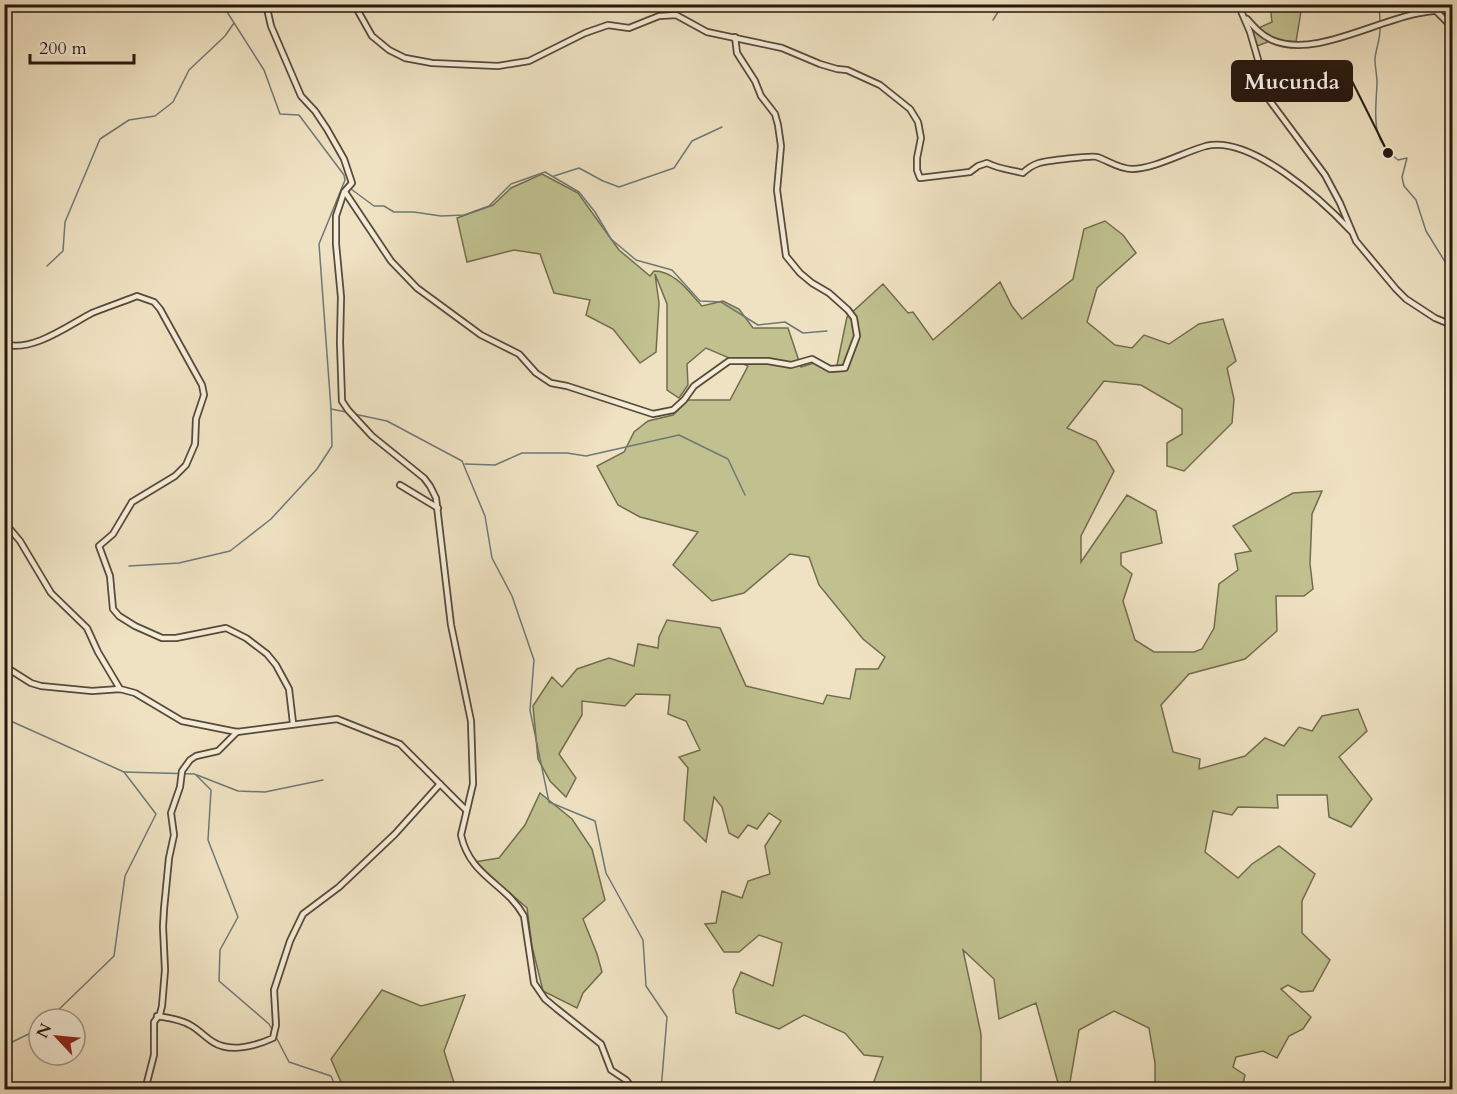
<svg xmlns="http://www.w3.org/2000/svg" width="1457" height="1094" font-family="Cardo,serif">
  <rect width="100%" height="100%" fill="#efe2c2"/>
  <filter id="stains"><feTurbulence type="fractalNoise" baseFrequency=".00333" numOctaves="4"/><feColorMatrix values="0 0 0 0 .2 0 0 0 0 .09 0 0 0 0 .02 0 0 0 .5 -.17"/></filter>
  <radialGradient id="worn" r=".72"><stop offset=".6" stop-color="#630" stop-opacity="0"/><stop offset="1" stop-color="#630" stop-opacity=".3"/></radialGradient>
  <g fill="#c0c18f" stroke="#726c4f" stroke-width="1.5">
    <polygon points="1270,5 1302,5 1296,42 1273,40 1257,46 1252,31 1272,22"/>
    <path d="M542,174L578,193L619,250L650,276L654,271C675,271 689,292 702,306L723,301L739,309L753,328H788L801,367L814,363L836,370L847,317L883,284L908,313L913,312L933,340L1000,282L1012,306L1022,319L1073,279L1084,229L1105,221L1123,235L1136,253L1097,288L1087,322L1115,345L1132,348L1144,335L1169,344L1199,324L1223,319L1236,361L1227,368L1234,399L1232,423L1184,471L1167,466V443L1182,434V409L1141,385L1104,381L1067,428L1096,441L1114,471L1081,536V562L1127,495L1156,511L1162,543L1121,553V565L1132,574L1123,601L1135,640L1154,652H1194L1202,649L1214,628L1219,584L1238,570L1235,554L1251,551L1233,526L1293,493L1322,491L1312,514L1310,564L1313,589L1304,596H1276L1277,631L1245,659L1189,674L1161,705L1173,752L1200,759L1199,769L1245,756L1265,738L1284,746L1299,727L1312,731L1322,716L1358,709L1367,731L1339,757L1372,799L1351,827L1329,817L1327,795H1277L1278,808L1238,807L1232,815L1213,811L1205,852L1238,878L1252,864L1279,846L1315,874L1302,901V933L1330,960L1313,991L1301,992L1288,985L1281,989L1311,1017L1303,1029L1289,1036L1277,1058L1263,1051L1236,1057L1233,1067L1245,1075L1242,1089H1153L1155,1088V1063L1149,1028L1114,1011L1079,1030L1070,1082L1058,1083L1036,1003L999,1019L994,979L963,950L981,1034V1089H873V1084L883,1057L864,1055L845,1033L804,1015L779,1029L736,1013L733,990L741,972L773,986L782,943L759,935L739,952H724L705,924L716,923L722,891L742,898L748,881L770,874L765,846L781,821L769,813L757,829L748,825L738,838L729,833L722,807L714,797L706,842L684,820L688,768L679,757L700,750L686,721L668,714L670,695L636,694L625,706L582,701V715L559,754L576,778L566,797L550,781L538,759L533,706L552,677L562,687L577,669L609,658L634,666L638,644L658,648L659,637L667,620L720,628L746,686L823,704L827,695L850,699L856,669H878L885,657L863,639L819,585L809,557L790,554L744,593L712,601L673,565L698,532L640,517L618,505L597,466L624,452L634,432L648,421L673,415L688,400H730L748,366L706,348L687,364L688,385L679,398L667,390V304L655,274L659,303L656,352L640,363L613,329L586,315L590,300L554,293L540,254L514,250L467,262L457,218L493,205L511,188Z"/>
    <polygon points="540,793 572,819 592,849 605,900 583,919 597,954 602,972 583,993 577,1008 543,991 532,946 527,908 474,862 499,858 525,825"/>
    <polygon points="382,990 421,1006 465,995 444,1051 456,1089 344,1089 331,1059"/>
  </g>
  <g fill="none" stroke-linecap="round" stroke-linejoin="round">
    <g stroke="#6e7977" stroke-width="1.5">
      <polyline points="222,4 264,70 280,114 299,115 344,175 345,180 319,244 331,409 346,412"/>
      <polyline points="1379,4 1380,21"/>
      <polyline points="993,20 1003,4"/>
      <path d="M1380,26C1381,38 1376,47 1375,59C1375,67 1377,75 1377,83C1376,113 1369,140 1398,160L1407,158L1402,177L1404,186L1416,200L1426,231L1452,273"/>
      <polyline points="554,176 579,168 603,181 619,187 674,168 692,141 722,127"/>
      <polyline points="351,189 374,206 384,206 394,212 414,212 441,216 464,215 489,206 511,184 545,172 579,192 595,212 611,239 636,260 672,270 700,301 721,302 758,325 785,322 803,333 827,331"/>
      <polyline points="47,266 63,251 65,222 100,139 129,120 155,116 173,102 189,70 225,36 234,23"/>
      <polyline points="354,414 387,421 462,461 485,516 492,558 512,596 534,660 530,710 549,802 595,821 606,873 643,940 646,986 667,1017 661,1090"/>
      <polyline points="465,464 495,465 522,453 567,453 586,456 679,435 728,459 745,495"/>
      <polyline points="129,566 179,563 230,551 271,519 317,469 332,446 331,409"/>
      <polyline points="4,718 124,772 156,814 125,876 114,956 49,1019"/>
      <polyline points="124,772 195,774 211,790 208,840 238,917 220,950 219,981 269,1024 273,1031"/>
      <polyline points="197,775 238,791 265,792 323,780"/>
      <polyline points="275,1035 289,1062 331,1076 337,1090"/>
      <polyline points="4,1046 39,1029"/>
    </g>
    <g stroke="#574a3c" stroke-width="8">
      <g id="minor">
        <path d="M266,4L271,26L301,96L315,111L327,129L344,159L352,183L344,192L336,216V244L341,297L340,342L342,401L348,410L372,436L424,478L430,486L436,498L451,625L471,721L473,784L461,835C470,877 506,883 524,916L534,983L545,999L557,1009L601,1044L611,1070L626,1080L634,1090"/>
        <path d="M354,4L372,36L389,50L405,58L432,63L498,66L529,61L585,33L608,25L629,28L659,16L676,15L707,32L782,48L820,64L837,69L847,70L880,85L910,109L918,122L921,138L917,158V170L920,178L970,172L978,166L987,163C1002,170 1008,169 1023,173C1027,169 1033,165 1039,163C1045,161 1093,155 1097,157C1109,161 1119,169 1132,169C1154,169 1184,152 1206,146C1251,135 1322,200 1351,231"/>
        <polyline points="1238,4 1250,32 1270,101 1325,175 1340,203 1356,241 1396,289 1406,299 1435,318 1452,325"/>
        <polyline points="1435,10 1452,27"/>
        <path d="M1247,19C1254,27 1261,35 1272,40C1322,62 1398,4 1452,11"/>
        <polyline points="345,192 391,261 417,288 481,335 519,354 536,373 551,383 567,386 653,414 673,410 684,400 694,386 729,361 768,361 791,365 812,359 830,369 845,368 857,336 854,318 848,310 829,293 812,283 800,273 786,256 777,190 781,146 778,125 775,114 761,96 755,81 737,53 735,37"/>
        <path d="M4,344C32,353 69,325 92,313C107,307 122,302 137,296L154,302L160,309L202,385L204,395L196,419L195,444L186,465L175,476L132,502L113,534L99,546L110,576L113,609L119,616L135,626L162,638H176L226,628L246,638L267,654L276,665L289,689L293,723"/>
        <polyline points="400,485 438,508"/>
        <polyline points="4,522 20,541 51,593 87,628 98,652 120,689"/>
        <polyline points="4,666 31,683 41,686 92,691 120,689 135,693 182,721 237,732 337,719 400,744 466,810"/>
        <path d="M157,1016C168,1018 180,1019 190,1025C198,1029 205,1037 213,1042C230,1053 256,1046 273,1038L276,1025L274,990L290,941L303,914L339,887L395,834L440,784"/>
        <polyline points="145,1090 154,1055 154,1022 160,1014 162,1006 165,970 163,927 164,909 169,858 174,835 171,813 180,787 182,771 190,760 196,756 218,751 237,732"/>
      </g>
    </g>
    <use href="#minor" stroke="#f5ecd7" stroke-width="4.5"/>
  </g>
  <path fill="none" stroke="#24170f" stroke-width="2" d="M1388 153L1352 81"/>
  <circle fill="#24170f" stroke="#f5ecd7" stroke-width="2" cx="1388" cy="153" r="6"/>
  <rect fill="#24170f" stroke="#24170f" stroke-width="2" x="1232" y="61" width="120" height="40" rx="6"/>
  <g font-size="22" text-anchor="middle" font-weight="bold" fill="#fff">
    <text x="1292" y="89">Mucunda</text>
  </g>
  <rect width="1457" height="1094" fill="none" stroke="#efe2c2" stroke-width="24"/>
  <rect x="6" y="6" width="1445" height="1082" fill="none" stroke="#24170f" stroke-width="3"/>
  <rect x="12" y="12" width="1433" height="1070" fill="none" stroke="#24170f" stroke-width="1.5"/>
  <g transform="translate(57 1037) rotate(296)"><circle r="28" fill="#f5ecd7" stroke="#a19787" stroke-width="1.5"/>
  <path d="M0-4.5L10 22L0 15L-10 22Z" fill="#8f2418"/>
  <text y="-9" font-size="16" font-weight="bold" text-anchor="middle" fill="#24170f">N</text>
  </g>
  <path d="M30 54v9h104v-9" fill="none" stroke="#24170f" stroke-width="3"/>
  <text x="39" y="54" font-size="18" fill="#24170f" stroke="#f5ecd7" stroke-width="4.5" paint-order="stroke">200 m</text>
  <rect width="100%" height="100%" filter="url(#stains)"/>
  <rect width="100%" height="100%" fill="url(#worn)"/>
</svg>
